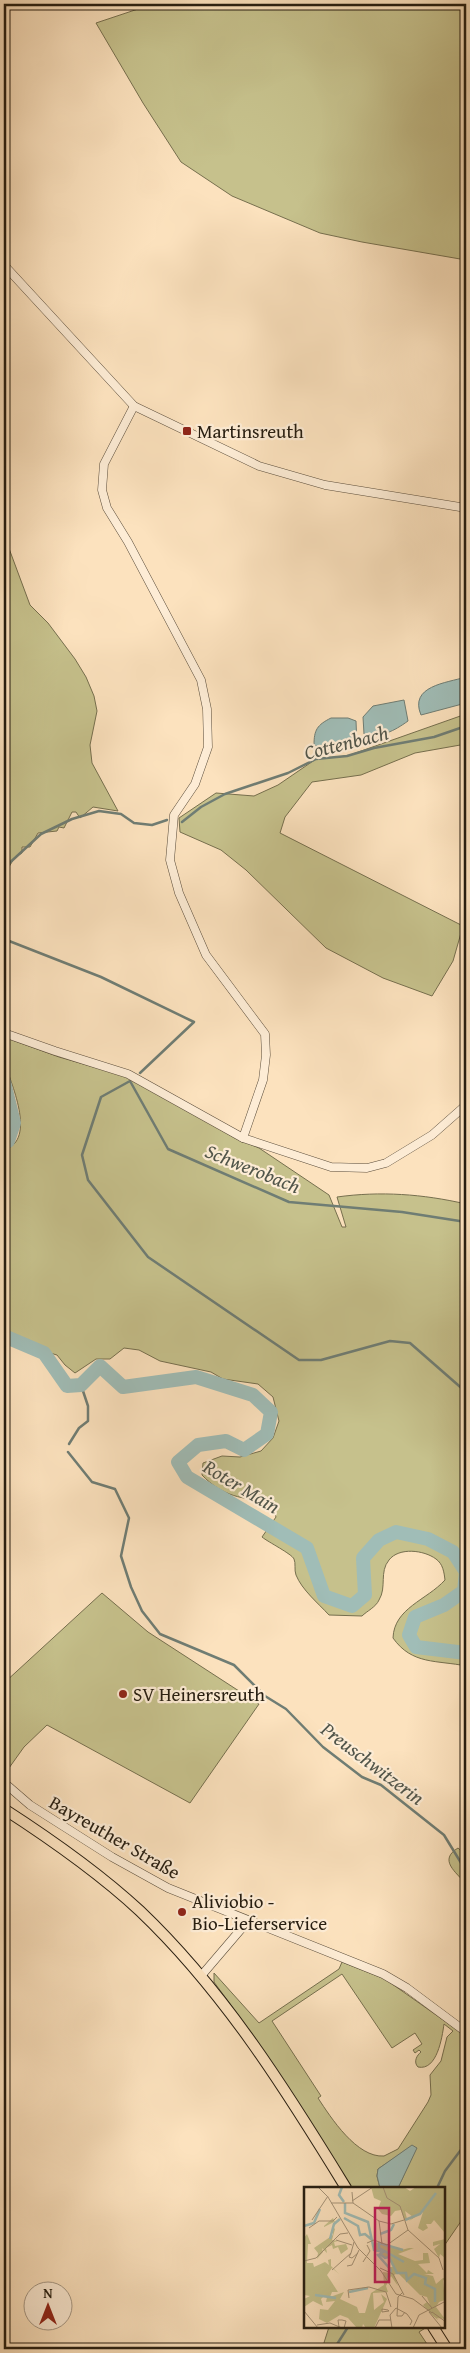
<svg xmlns="http://www.w3.org/2000/svg" width="470" height="2353" font-family="'Gentium Book Plus',serif">
  <rect width="100%" height="100%" fill="#fce2be"/>
  <filter id="stains"><feTurbulence type="fractalNoise" baseFrequency=".004" numOctaves="4"/><feColorMatrix values="0 0 0 0 .2 0 0 0 0 .09 0 0 0 0 .02 0 0 0 .5 -.17"/></filter>
  <radialGradient id="worn" r=".72"><stop offset=".6" stop-color="#630" stop-opacity="0"/><stop offset="1" stop-color="#630" stop-opacity=".3"/></radialGradient>
  <g fill="#c6c18c" stroke="#766f4e" fill-rule="evenodd">
    <polygon points="153,4 466,4 466,260 362,242 320,233 232,196 181,162 143,103 96,23"/>
    <polygon points="4,535 30,605 48,623 75,659 86,677 94,696 97,711 90,745 92,763 118,811 93,807 80,818 76,812 72,812 64,828 59,827 57,831 38,833 30,847 22,847 22,853 15,857 4,875"/>
    <polygon points="466,714 466,744 415,753 361,775 312,782 285,817 280,833 463,926 453,961 432,996 383,978 326,948 246,870 221,850 180,832 179,818 216,793 254,796 278,785 316,759 347,756"/>
    <path d="M4,1037L59,1057L122,1075L154,1091L235,1138L259,1148L329,1195L342,1227H346L337,1197C380,1191 423,1194 466,1204V1666C437,1660 412,1665 393,1638C394,1608 427,1600 445,1580C444,1572 443,1564 436,1559C424,1550 399,1547 389,1560C379,1572 387,1587 379,1600C376,1607 367,1611 362,1616L329,1615C318,1603 302,1590 296,1575C294,1570 296,1563 294,1559C292,1554 268,1542 262,1537L276,1517L270,1500C243,1500 222,1496 202,1475L203,1463L222,1456L240,1457L261,1451L273,1438L279,1421L273,1397L258,1384L223,1379L211,1372L160,1361L139,1350L124,1348L110,1359H96L75,1373L65,1365L57,1355L43,1351L34,1345L14,1335L4,1327V1150C38,1140 10,1081 4,1061C2,1054 4,1044 4,1037Z"/>
    <polygon points="102,1593 148,1632 259,1704 190,1803 47,1725 24,1747 4,1775 4,1683"/>
    <path d="M458,1848L466,1855V1884C456,1872 438,1860 458,1848Z"/>
    <path d="M342,1962L385,1979L466,2036V2214L444,2246V2188H398L416,2148L405,2151L378,2169L377,2176L380,2188H352L255,2038L214,1982V1973L259,2023L339,1969ZM342,1974L392,2048L415,2033L422,2044L413,2050L415,2053L419,2050L421,2052C417,2055 413,2062 418,2067C437,2071 442,2038 444,2024L453,2031L447,2037L441,2061L430,2075L431,2095L428,2102L398,2149L384,2156C357,2158 331,2118 318,2098L321,2096L272,2021Z"/>
    <polygon points="329,2327 427,2327 419,2332 429,2347 426,2349 322,2349"/>
  </g>
  <g fill="#a0bdb7" stroke="#6f7d74">
    <path d="M466,677V703L421,715C409,686 446,683 466,677Z"/>
    <path d="M404,700L408,721C394,731 381,738 364,734L363,717L373,706Z"/>
    <path d="M331,718H348L356,721L357,746C341,751 329,753 314,745C314,730 317,725 331,718Z"/>
    <polygon points="412,2145 417,2148 398,2188 380,2188 377,2176 378,2169"/>
  </g>
  <g fill="none" stroke-linecap="round" stroke-linejoin="round">
    <g stroke="#6f7d74" stroke-width="2.5">
      <polyline points="182,822 201,807 225,794 288,773 316,759 347,756 374,748 434,737 466,726"/>
      <polyline points="4,868 41,834 72,819 99,811 121,814 134,823 152,825 167,820"/>
      <polyline points="4,939 101,977 194,1022 140,1073"/>
      <polyline points="466,1222 402,1212 289,1202 168,1149 130,1081 101,1097 82,1155 88,1180 148,1257 299,1360 321,1360 390,1341 410,1343 466,1392"/>
      <polyline points="69,1444 79,1428 88,1421 88,1406 81,1385"/>
      <polyline points="68,1452 92,1482 115,1489 129,1518 121,1556 131,1587 142,1611 160,1634 234,1665 265,1696 286,1709 323,1747 362,1777 381,1785 444,1835 466,1871"/>
      <polyline points="437,2188 445,2171 466,2143"/>
      <polyline points="334,2349 348,2327"/>
    </g>
    <g stroke="#a0bdb7" stroke-width="14">
      <polyline points="4,1082 14,1123 8,1141 4,1141"/>
      <polyline points="4,1336 44,1353 67,1386 81,1385 100,1366 123,1387 196,1377 253,1395 271,1412 267,1434 244,1450 226,1441 198,1445 178,1462 187,1477 307,1548 324,1596 352,1606 365,1595 363,1558 379,1540 396,1532 428,1539 453,1552 466,1572 464,1591 444,1605 415,1617 409,1635 416,1647 466,1653"/>
    </g>
    <g stroke="#5c4e3c" stroke-width="9">
      <g id="minor">
        <polyline points="4,265 134,406 259,466 325,485 466,508"/>
        <polyline points="134,406 104,464 102,490 107,508 128,542 201,680 207,709 208,747 195,784 174,815 170,860 179,893 206,955 265,1034 266,1055 263,1080 243,1138"/>
        <polyline points="4,1033 55,1051 128,1074 243,1138 331,1167 367,1168 386,1163 432,1135 466,1105"/>
        <polyline points="8,1786 30,1805 112,1857 168,1888 383,1974 407,1988 466,2032"/>
        <polyline points="201,1976 248,1921"/>
      </g>
    </g>
    <g stroke="#261d10" stroke-width="12">
      <g id="major">
        <path d="M4,1809C52,1840 98,1872 140,1911C224,1991 286,2090 346,2188"/>
        <polyline points="433,2327 447,2349"/>
      </g>
    </g>
    <use href="#minor" stroke="#fdecd5" stroke-width="8"/>
    <use href="#major" stroke="#fce2be" stroke-width="10"/>
  </g>
  <g fill="#8f2418" stroke="#fdecd5" stroke-width="2">
    <rect x="182" y="426" width="10" height="10" rx="2.5"/>
    <circle cx="123" cy="1694" r="5"/>
    <circle cx="182" cy="1912" r="5"/>
  </g>
  <g text-anchor="middle" dominant-baseline="central" stroke-width="4.5" stroke-linejoin="round" paint-order="stroke">
    <g font-size="19" fill="#261d10" stroke="#fdecd5" text-anchor="start">
      <text x="197" y="431">Martinsreuth</text>
      <text x="133" y="1694">SV Heinersreuth</text>
      <text x="192" y="1901">Aliviobio -<tspan x="192" dy="22">Bio-Lieferservice</tspan></text>
    </g>
    <g font-size="19" fill="#261d10" stroke="#fdecd5">
      <text transform="translate(115 1837) rotate(30)">Bayreuther Straße</text>
    </g>
    <g font-size="20" font-style="italic" fill="#51554a" stroke="#fdecd5">
      <text transform="translate(346 742) rotate(-14)">Cottenbach</text>
      <text transform="translate(253 1168) rotate(22)">Schwerobach</text>
      <text transform="translate(242 1486) rotate(31)">Roter Main</text>
      <text transform="translate(373 1763) rotate(37)">Preuschwitzerin</text>
    </g>
  </g>
  <g transform="translate(304 2187)">
    <rect width="141" height="141" fill="#fce2be"/>
    <path d="M67,0H100L106,4L112,0H141V46L130,33L127,37H122L124,41L119,44L114,41L119,25L105,34L109,30L101,24L103,32H100L97,23L91,24L87,29L78,27L74,22L77,14L70,11ZM29,31L31,35L35,33L29,40L31,42L28,53L34,54L30,55L31,59L42,57L44,62L37,67L34,60L29,62L28,58L22,61L23,66L18,61L19,65L13,72L14,66L10,61L29,48V37L30,35L20,40V39ZM3,47L7,57H4L3,76H9L10,80L21,75L25,78L24,73L27,72V79L35,87L28,81L23,88L34,105H28L26,110L40,105L36,112L53,120L55,126H61L67,106L80,98L79,85L87,86L85,80H89L84,70L81,72L77,68L79,65L71,63V55L97,63L105,61H110L94,67L111,74L119,73V66H124L126,76L114,77L123,86L124,83L130,87H120L129,89L132,97L139,91H141L139,94L141,113L135,115L132,120L141,132L133,131L134,133L129,129L119,118L123,115L126,118L123,110L116,108L94,86L90,88L94,99L87,89L82,99L84,105L69,106L70,123L80,115L77,107L83,112L70,141H62L59,137L58,141H53L44,131L36,128L23,136L15,132L16,122L24,123L31,114L22,115L23,110L20,109L17,112L19,119L9,114L0,120V112L6,109L0,108V51ZM141,52V71L136,67L135,71L130,62L136,57L129,59V55Z" fill="#c6c18c"/>
    <path fill="none" stroke="#a0bdb7" stroke-width="2.5" d="M38,0L35,8L40,15M41,16V26L64,35L70,63L79,65L76,67L81,71L85,70L93,86H102L103,93L110,87L122,91L121,97L131,102V115M40,31L54,39L56,48L61,47L67,52M101,33L116,27L132,6M0,39L10,36L16,22M76,47L87,43L90,37M26,52L30,37L36,32M75,55V61L100,75M75,56L99,63M73,67L87,83L84,91M45,105L64,101M11,108L32,111"/>
    <path fill="none" stroke="#a69378" stroke-width="1" d="M14,0L24,10L54,61L77,84L92,107L109,112L128,126M48,5L49,16L75,34L87,37L100,33M48,14L69,0H77M27,16H49M8,33L24,9M75,34L78,57M5,41L15,34H29L33,30M104,43L135,71L139,83M32,53L48,58M63,56L70,53L83,58L104,43L96,19L83,11L79,0M47,66L45,70L48,71L54,66M0,74L12,71L36,47L44,46M59,75L66,64L63,58M43,79L48,78L55,63M76,81L89,87L100,108M28,83L47,66L50,55M99,105L94,110L93,129H98L101,125M118,109L128,121M45,111L44,103L65,100L82,105L87,120M92,121L103,127L108,134L106,138M78,122L84,123L85,124L78,125ZM0,124L14,141M125,125L138,141M128,125L142,135M13,138L26,136L38,141M35,140L34,133H38L42,134L40,141M71,141L75,133H87M73,141H92M88,141L86,128L92,121M109,141L115,128L142,114"/>
    <path fill="#c2185b" fill-opacity="0.15" stroke="#c2185b" stroke-width="2.5" d="M71,21H85V95H71Z"/>
    <rect width="141" height="141" fill="none" stroke="#261d10" stroke-width="2.5"/>
  </g>
  <rect width="470" height="2353" fill="none" stroke="#fce2be" stroke-width="20"/>
  <rect x="5" y="5" width="460" height="2343" fill="none" stroke="#261d10" stroke-width="2.5"/>
  <rect x="10" y="10" width="450" height="2333" fill="none" stroke="#261d10"/>
  <g transform="translate(48 2306)"><circle r="24" fill="#fdecd5" stroke="#a79986"/>
  <path d="M0-4L9 19L0 12L-9 19Z" fill="#8f2418"/>
  <text y="-8" font-size="14" font-weight="bold" text-anchor="middle" fill="#261d10">N</text>
  </g>
  <rect width="100%" height="100%" filter="url(#stains)"/>
  <rect width="100%" height="100%" fill="url(#worn)"/>
</svg>
